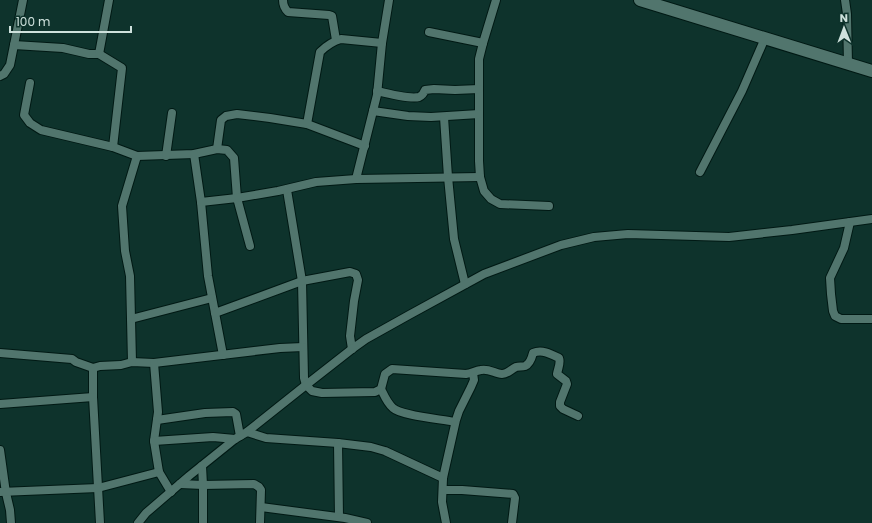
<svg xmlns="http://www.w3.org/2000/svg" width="872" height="523" font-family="Poppins,sans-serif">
  <rect width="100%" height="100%" fill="#0e332c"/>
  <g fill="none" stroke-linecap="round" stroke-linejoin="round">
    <g stroke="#001914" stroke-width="10">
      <g id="street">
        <path d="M283,0C283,5 284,8 288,12L329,15L332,16L336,40"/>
        <polyline points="496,0 483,43 479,59 479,161 480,177 484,191 491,199 500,204 549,206"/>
        <polyline points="845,0 847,14 848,64"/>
        <polyline points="429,32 483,43"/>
        <polyline points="14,45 63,48 89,54 99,54 122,68 113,147"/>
        <polyline points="99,54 109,0"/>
        <polyline points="0,76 4,74 10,65 23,0"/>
        <polyline points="30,83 24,115 30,123 41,130 113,147 137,156 194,154 217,149 227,150 234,158 237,198 250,246"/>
        <path d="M377,91C385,93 411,99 419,97C421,96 424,93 425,90L434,89L455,90L479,89"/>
        <polyline points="373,111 408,116 431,117 479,114"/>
        <polyline points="444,117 448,177 454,239 465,284"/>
        <path d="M307,124L320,52C326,46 334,41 341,39L382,43"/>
        <polyline points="217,149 221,120 226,116 237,114 270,118 307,124 365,146"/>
        <polyline points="194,154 201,202 208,276 223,355"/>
        <polyline points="166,156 172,113"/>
        <polyline points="700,172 742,91 765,38"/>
        <polyline points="356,179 377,95 382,43 389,0"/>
        <path d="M287,190L302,281L304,378L306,385L312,391L322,393L375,392L381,389L385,374L392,369L466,374C472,373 475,371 481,370C489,368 495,374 502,374C508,374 511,369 516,367C519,366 522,367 525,366C530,364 532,357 533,353C542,349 551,354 559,358C561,363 558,368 557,374L566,381L567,384L560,402V406L563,409L578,416"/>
        <polyline points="201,202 237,198 278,191 316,182 356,179 480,177"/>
        <polyline points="850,222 844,248 830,278 831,294 833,311 835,316 841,319 872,319"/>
        <polyline points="215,313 302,281 350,272 356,274 358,280 354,301 350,336 352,349"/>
        <polyline points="131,319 212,298"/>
        <polyline points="0,353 72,359 76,362 93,368 100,366 121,365 132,362 154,363 280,348 303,347"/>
        <polyline points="132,362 130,276 125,251 122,206 137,156"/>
        <polyline points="154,363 158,412 154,441 159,472 171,492"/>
        <polyline points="93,368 93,397 100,523"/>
        <path d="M381,389C384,395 387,403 393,408C402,416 441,419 455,422"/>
        <polyline points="0,404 93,397"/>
        <polyline points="157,420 205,413 233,412 236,414 240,436"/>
        <polyline points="247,432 266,438 338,443 371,447 385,451 443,478"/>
        <polyline points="154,441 213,437 235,439"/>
        <polyline points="338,443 339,517"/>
        <polyline points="0,450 6,493 10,510 11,523"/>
        <polyline points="202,466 203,485 203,523"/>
        <polyline points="180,484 203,485 254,484 259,487 261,490 260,523"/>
        <polyline points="443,490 462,490 513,494 515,498 512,523"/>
        <polyline points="0,492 98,488 159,472"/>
        <polyline points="261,507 345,518 367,523"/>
        <polyline points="138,523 146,513 189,476 235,439 247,432 306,385 352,349 366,339 409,315 484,274 561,245 594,237 628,234 729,237 792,230 872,219"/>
        <polyline points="446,523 442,502 443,478 456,420 459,411 471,387 474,380 473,373"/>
      </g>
    </g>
    <g stroke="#001914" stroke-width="14">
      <polyline id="secondary" points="640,0 872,71"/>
    </g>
    <use href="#street" stroke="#51756d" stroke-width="8"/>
    <use href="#secondary" stroke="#51756d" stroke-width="12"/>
  </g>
  <g transform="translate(844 28) rotate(359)" stroke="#0e332c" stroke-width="3" paint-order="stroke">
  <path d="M0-3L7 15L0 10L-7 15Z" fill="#cee1dc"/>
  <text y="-6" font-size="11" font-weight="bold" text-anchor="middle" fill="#cee1dc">N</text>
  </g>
  <path d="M10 26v6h121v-6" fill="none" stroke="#cee1dc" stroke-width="2"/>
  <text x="16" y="26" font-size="12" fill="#cee1dc" stroke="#0e332c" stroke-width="3" paint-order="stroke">100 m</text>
</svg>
